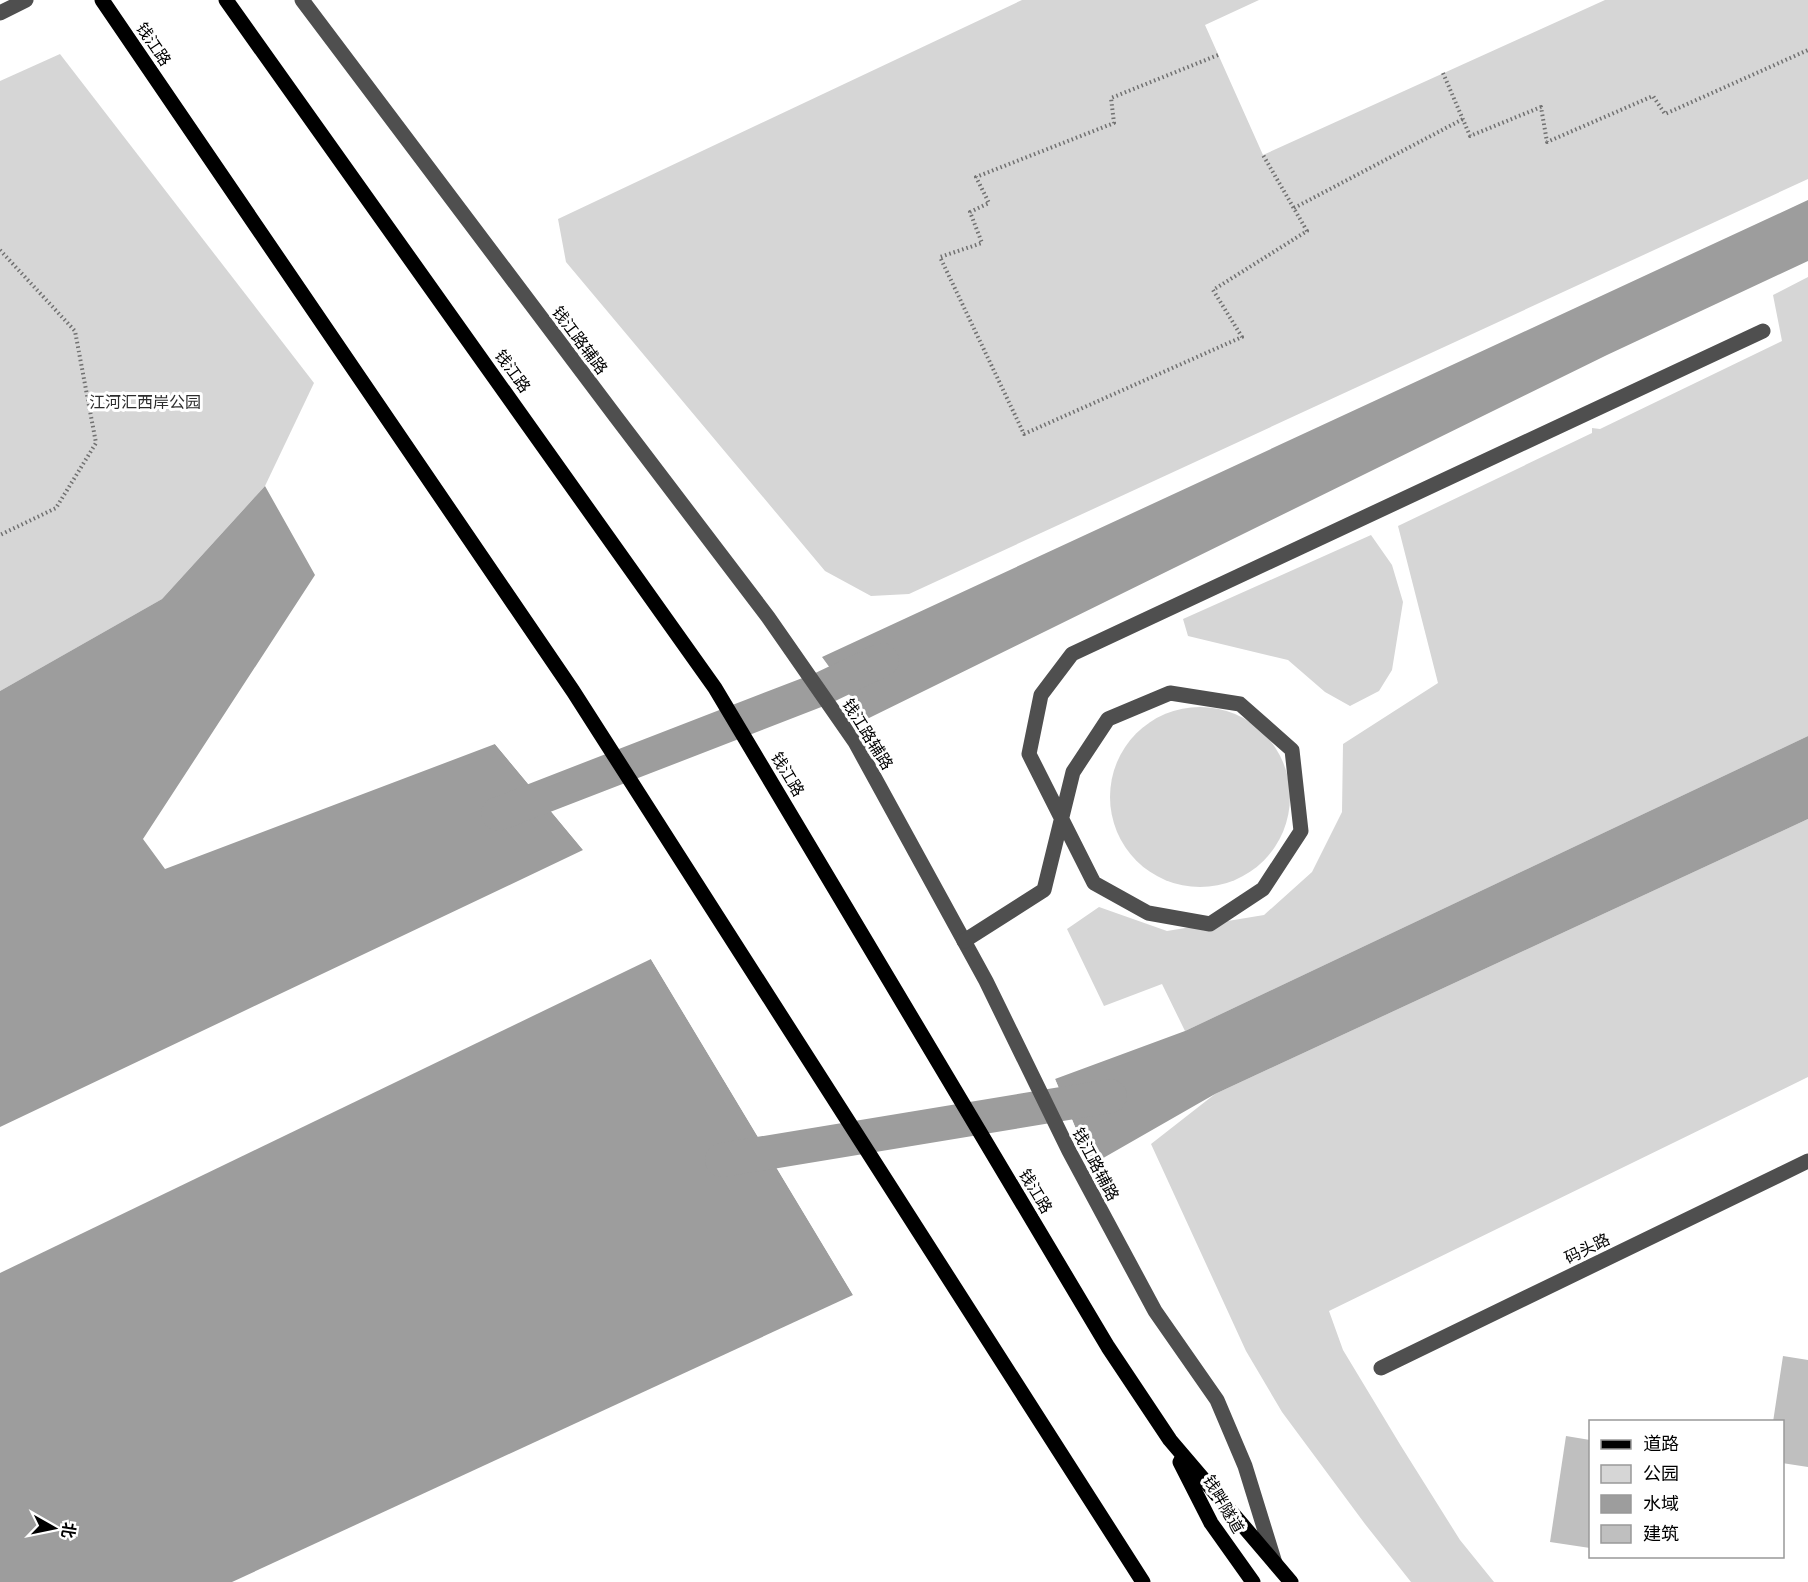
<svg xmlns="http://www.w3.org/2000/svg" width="1808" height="1582" font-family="'Golos Text','Noto Sans SC',sans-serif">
  <rect width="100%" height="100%" fill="#fff"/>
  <g fill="#d6d6d6">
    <polygon points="1022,0 1259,0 1205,25 1263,155 1605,0 1808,0 1808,179 909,594 871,596 825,571 566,262 558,219"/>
    <polygon points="60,54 314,383 265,486 162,599 0,691 0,81"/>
    <polygon points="1808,277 1808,736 1185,1031 1162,984 1104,1006 1067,929 1099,907 1167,931 1264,915 1312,872 1342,812 1343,744 1438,683 1398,526 1592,433 1592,428 1600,429 1782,341 1773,295"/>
    <polygon points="1371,535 1392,565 1403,602 1392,670 1379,691 1350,706 1325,692 1288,660 1188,636 1183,619"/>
    <circle cx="1200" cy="797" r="90"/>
    <polygon points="1808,819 1808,1077 1329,1311 1343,1350 1401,1446 1460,1540 1494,1582 1411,1582 1365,1524 1282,1412 1246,1351 1151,1144 1215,1094"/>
  </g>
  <g fill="#9d9d9d">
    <polygon points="1808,200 1808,261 1607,355 867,719 822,657"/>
    <polygon points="265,486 315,575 143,839 165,869 495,744 583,850 0,1127 0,691 162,599"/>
    <polygon points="1808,736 1808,819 1215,1094 1091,1165 1055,1079 1185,1031"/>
    <polygon points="651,959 853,1295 232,1582 0,1582 0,1273"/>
  </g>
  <g fill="#fff">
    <polygon points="820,655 868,722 864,721 819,659"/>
    <polygon points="498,742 586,848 585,852 495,744"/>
    <polygon points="649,956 653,957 856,1294 855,1298"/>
    <polygon points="1054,1077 1055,1079 1092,1167 1088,1166 1052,1081"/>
  </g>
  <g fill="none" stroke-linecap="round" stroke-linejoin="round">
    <g stroke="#9d9d9d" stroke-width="34">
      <polyline points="498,814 821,689 882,660"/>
      <polyline points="722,1160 1110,1096"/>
    </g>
  </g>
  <g fill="#bfbfbf">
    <polygon points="1783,1356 1808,1360 1808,1467 1782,1463 1782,1422 1773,1422"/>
    <polygon points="1566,1436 1590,1440 1590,1548 1550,1542"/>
  </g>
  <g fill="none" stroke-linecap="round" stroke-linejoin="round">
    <g stroke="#717171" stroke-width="4" stroke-dasharray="1.5 3" stroke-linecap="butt">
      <polyline points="1218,55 1111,98 1114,123 976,177 989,203 970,212 982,243 940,257 1024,434 1242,337 1213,290 1307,231 1263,155"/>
      <polyline points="1443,73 1470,136 1541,107 1547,142 1653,96 1665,114 1808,50"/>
      <polyline points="1294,208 1463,119"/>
      <polyline points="0,250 75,331 96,443 56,508 0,535"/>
    </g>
    <g stroke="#4f4f4f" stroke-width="15">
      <polyline points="302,0 616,417 768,617 855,742 986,981 1069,1151 1155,1311 1217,1400 1245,1466 1275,1563"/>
      <polyline points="0,13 26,0"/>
      <polyline points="964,941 1044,890 1073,772 1108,719 1170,693 1240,704 1292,750 1301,831 1263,889 1210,924 1148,913 1094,883 1029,754 1041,695 1072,654 1763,331"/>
      <polyline points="1381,1368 1808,1161"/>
    </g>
    <g stroke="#000" stroke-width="15">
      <polyline points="102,0 573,691 1143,1582"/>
      <polyline points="226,0 715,688 1108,1347 1170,1440 1291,1582"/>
      <polyline points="1180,1462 1211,1523 1253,1582"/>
    </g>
  </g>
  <g text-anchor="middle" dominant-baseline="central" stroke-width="6" stroke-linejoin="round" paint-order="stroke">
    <g font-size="16" fill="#000" stroke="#fff">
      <text transform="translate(154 44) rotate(56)">钱江路</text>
      <text transform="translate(580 340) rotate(53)">钱江路辅路</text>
      <text transform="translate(513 371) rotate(54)">钱江路</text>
      <text transform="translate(868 734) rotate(58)">钱江路辅路</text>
      <text transform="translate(788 774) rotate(59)">钱江路</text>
      <text transform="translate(1096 1164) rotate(62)">钱江路辅路</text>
      <text transform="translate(1036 1191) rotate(59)">钱江路</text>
      <text transform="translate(1587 1248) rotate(-26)">码头路</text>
      <text transform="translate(1224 1504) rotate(60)">钱畔隧道</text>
    </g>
    <g font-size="16" fill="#2d2d2d" stroke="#fff">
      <text x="145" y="402">江河汇西岸公园</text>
    </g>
  </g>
  <rect x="1589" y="1420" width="195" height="138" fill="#ffffff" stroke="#999999" stroke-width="1.5"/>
  <rect x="1601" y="1440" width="30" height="9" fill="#000000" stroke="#999999" stroke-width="1.5"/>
  <text x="1643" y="1450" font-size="18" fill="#000000">道路</text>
  <rect x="1601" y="1465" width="30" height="18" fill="#d6d6d6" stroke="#999999" stroke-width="1.5"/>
  <text x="1643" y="1480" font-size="18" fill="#000000">公园</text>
  <rect x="1601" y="1495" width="30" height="18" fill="#9d9d9d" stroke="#999999" stroke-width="1.5"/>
  <text x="1643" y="1510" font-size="18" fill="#000000">水域</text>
  <rect x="1601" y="1525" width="30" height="18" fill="#bfbfbf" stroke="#999999" stroke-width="1.5"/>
  <text x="1643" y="1540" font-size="18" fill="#000000">建筑</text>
  <g transform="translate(54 1528) rotate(99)" stroke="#ffffff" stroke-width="4.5" paint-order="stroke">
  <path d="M0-4.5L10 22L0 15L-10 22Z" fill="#000000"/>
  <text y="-9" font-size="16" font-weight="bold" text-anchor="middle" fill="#000000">北</text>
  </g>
</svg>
